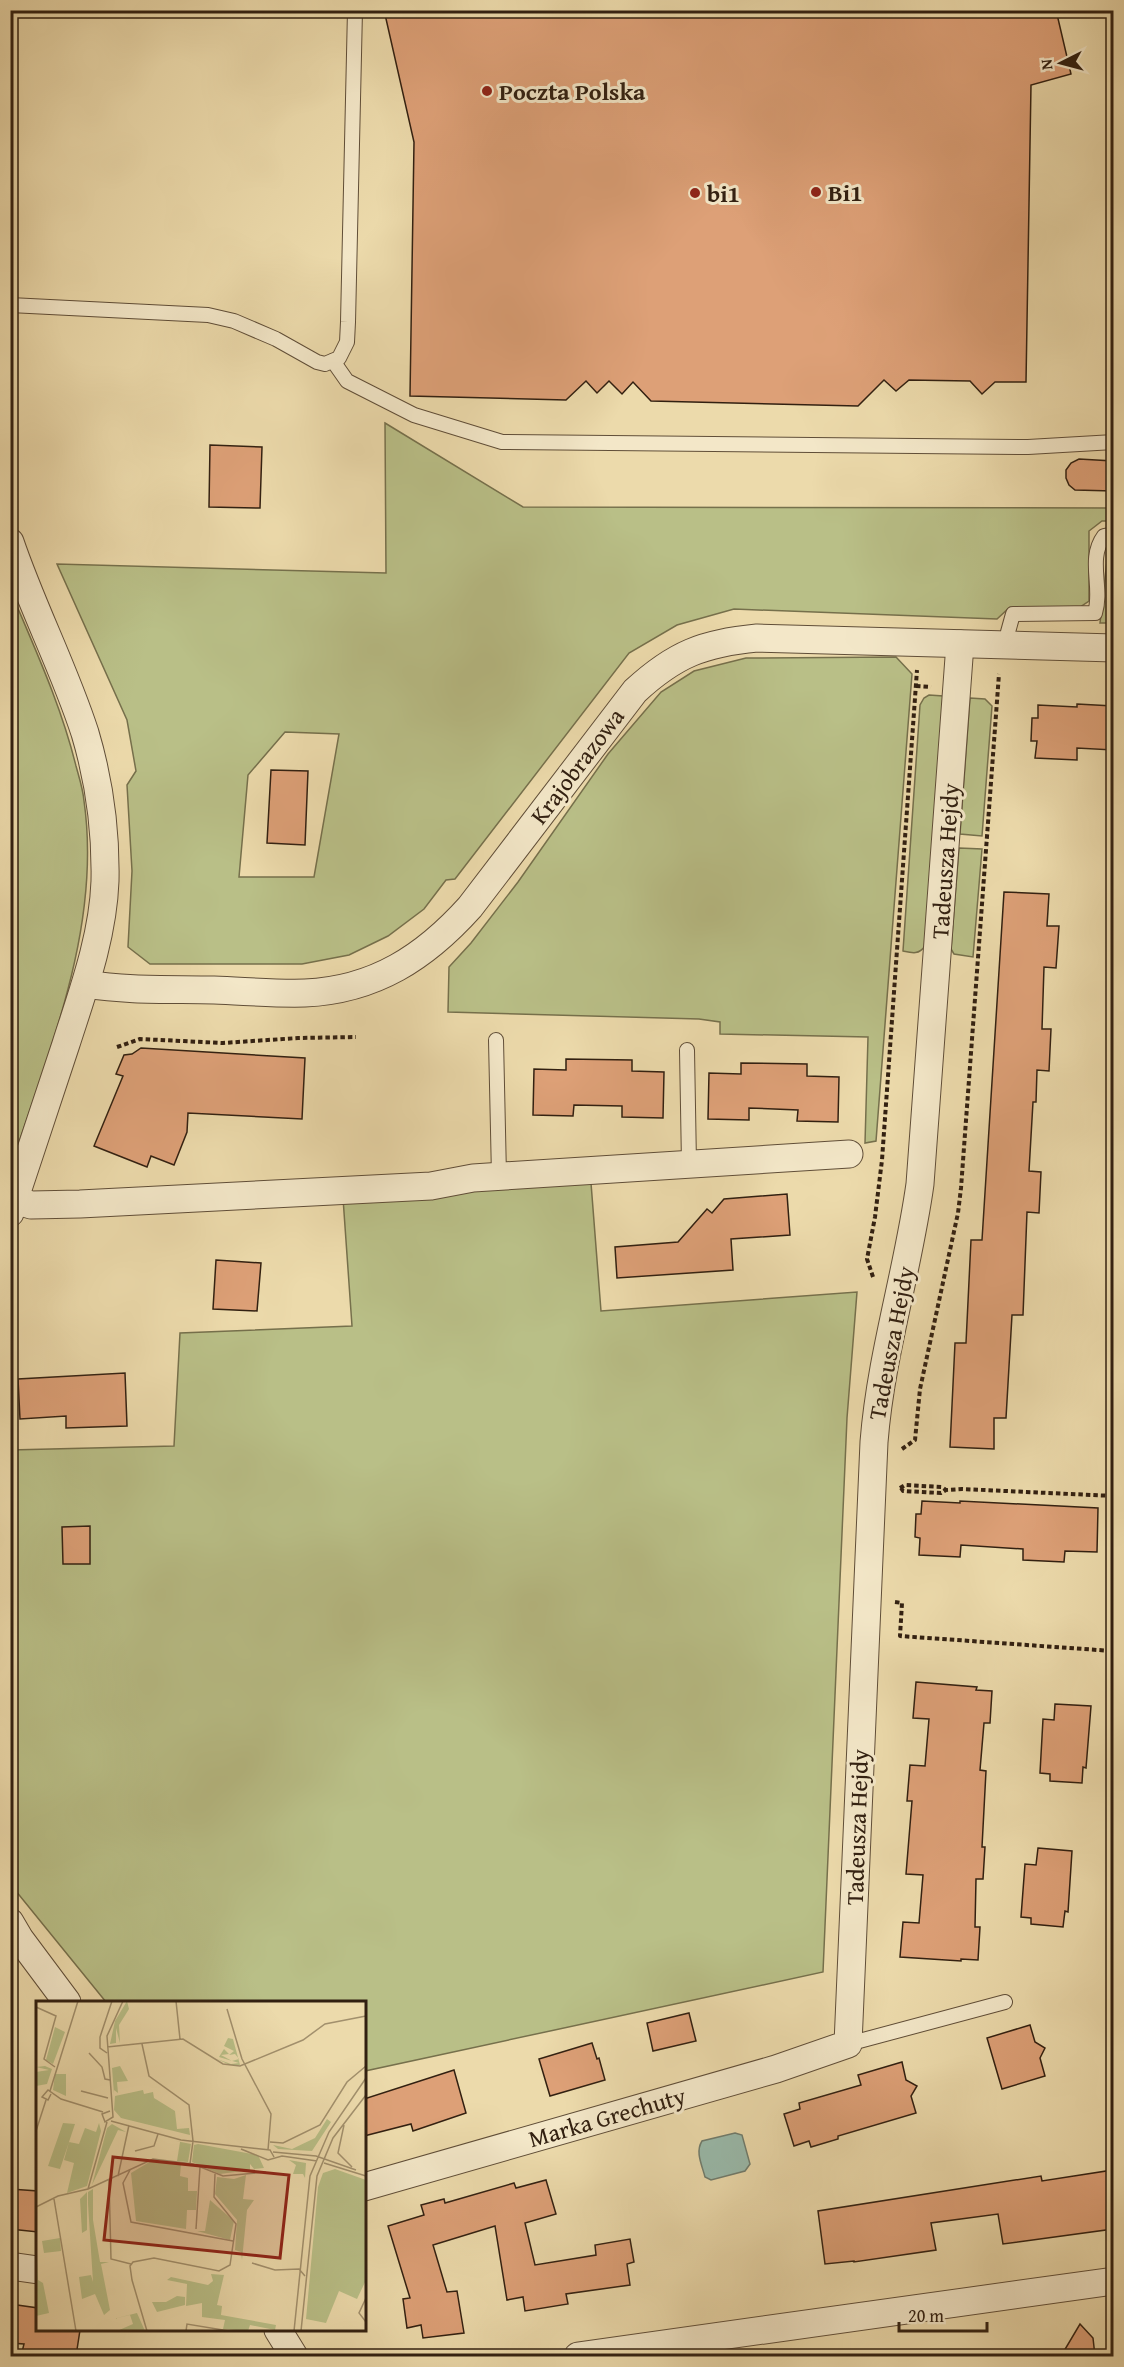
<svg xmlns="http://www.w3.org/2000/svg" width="1124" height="2367" font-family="'Gentium Book Plus',serif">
  <rect width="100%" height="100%" fill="#ecdaab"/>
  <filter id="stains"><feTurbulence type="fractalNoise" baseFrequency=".00333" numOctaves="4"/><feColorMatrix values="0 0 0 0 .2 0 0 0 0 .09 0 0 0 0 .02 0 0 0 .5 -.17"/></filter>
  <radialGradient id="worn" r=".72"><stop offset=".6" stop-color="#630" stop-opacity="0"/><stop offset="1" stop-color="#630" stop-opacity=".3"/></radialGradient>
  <g fill="#b9bf87" stroke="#76704c" stroke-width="1.5" fill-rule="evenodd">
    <path d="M385,423L523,507L1113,508V521H1102L1089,531V601L1080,607H1010L997,619L734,609L677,625L629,653L455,879L446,880L424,909L388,936L349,955L302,964H150L128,947L132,871L127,785L136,771L127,720L57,564L386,573ZM285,732L339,734L314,877H239L248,775Z"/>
    <polygon points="1109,543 1113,544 1113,623 1100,623"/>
    <path d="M11,592C35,649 61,705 76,766C79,777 83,789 84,801C102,926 49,1051 11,1166Z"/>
    <polygon points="896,657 912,674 876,1141 865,1143 868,1037 720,1034 720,1022 699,1019 448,1012 449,967 471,943 518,882 608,754 661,692 694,671 746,658"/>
    <path d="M929,695L943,696L925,946C919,955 912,953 903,951L920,705L924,698Z"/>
    <polygon points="970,698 985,699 992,706 982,836 960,834"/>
    <polygon points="959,848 982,849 973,957 954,954 951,949"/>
    <polygon points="591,1183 601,1311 857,1292 847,1418 823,1972 365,2071 364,2002 106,2002 11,1885 10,1450 174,1446 180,1333 352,1326 343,1198"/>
  </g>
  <path fill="#99baab" stroke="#707c6d" stroke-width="1.5" d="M735,2133L742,2135L750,2164L745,2171L711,2180L705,2177C702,2165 695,2152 702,2141Z"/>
  <g fill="#dda077" stroke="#322011" stroke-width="1.5">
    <polygon points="384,10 1056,10 1071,74 1031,85 1026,382 995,382 982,394 970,381 909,380 896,391 884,380 858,406 651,401 633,382 622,394 609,381 597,393 586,381 566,400 410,396 414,142"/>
    <polygon points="210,445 262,447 260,508 209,507"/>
    <polygon points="1079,459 1113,461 1113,491 1075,490 1069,485 1066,478 1066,470 1071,463"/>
    <polygon points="1077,704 1113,706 1113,750 1077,748 1077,760 1035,758 1037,741 1031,741 1032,718 1038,718 1038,705 1077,707"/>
    <polygon points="271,770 308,771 305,845 267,843"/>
    <polygon points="1004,892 1049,894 1047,926 1059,926 1056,968 1044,967 1042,1029 1051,1029 1049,1071 1037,1070 1036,1102 1033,1102 1029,1171 1041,1172 1039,1213 1027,1212 1023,1315 1012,1315 1006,1418 994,1418 994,1449 950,1447 955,1343 966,1343 971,1240 982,1240"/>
    <polygon points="141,1048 305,1058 302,1119 188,1113 187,1132 174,1165 151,1156 147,1167 94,1146 123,1076 116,1074 124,1055 132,1054"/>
    <polygon points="566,1059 632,1060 632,1071 664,1072 663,1118 622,1117 622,1106 574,1105 573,1116 533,1115 534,1069 566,1070"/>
    <polygon points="741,1063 807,1064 807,1076 839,1077 838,1122 797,1121 798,1110 749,1108 749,1120 708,1119 709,1073 741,1074"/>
    <polygon points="787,1194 790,1235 731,1239 733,1270 617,1278 615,1247 678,1242 707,1209 712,1213 724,1199"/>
    <polygon points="216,1260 261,1263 257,1311 213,1309"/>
    <polygon points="125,1373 127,1426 66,1428 66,1416 20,1419 18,1379"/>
    <polygon points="922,1501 960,1503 960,1501 1098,1508 1097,1552 1065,1551 1064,1562 1023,1560 1023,1549 961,1545 960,1557 919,1555 920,1538 915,1537 916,1514 921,1514"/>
    <polygon points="90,1526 90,1564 63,1564 62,1527"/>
    <polygon points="916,1682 977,1687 976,1690 992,1691 990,1723 984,1723 980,1770 986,1771 982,1847 985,1847 983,1879 976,1879 975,1927 980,1927 978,1960 961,1959 961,1961 900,1957 903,1922 919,1923 923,1875 906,1874 912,1801 907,1801 910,1765 925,1766 929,1719 913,1718"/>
    <polygon points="1055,1704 1091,1706 1086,1768 1083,1767 1082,1783 1050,1781 1050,1774 1040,1773 1043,1719 1054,1720"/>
    <polygon points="1038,1848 1072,1851 1068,1912 1065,1911 1063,1927 1031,1924 1031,1918 1021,1917 1025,1864 1036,1865"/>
    <polygon points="689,2013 696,2041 653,2051 647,2023"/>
    <polygon points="1030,2025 1035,2042 1045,2048 1040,2058 1045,2076 1002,2089 987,2038"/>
    <polygon points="592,2043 597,2059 599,2058 605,2080 550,2096 539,2059"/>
    <polygon points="902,2062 906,2080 917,2086 911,2096 916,2113 838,2136 838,2139 811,2147 809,2141 794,2146 784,2114 800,2109 799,2103 861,2085 858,2075"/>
    <polygon points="454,2070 466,2113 413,2131 411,2124 364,2136 364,2099"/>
    <polygon points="1113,2170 1113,2229 1003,2244 998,2214 931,2223 936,2250 854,2262 854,2261 825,2264 818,2211 1041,2176 1042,2181"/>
    <polygon points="546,2180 556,2214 525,2223 535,2265 596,2255 595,2245 630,2239 634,2262 627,2264 630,2285 566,2294 568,2304 525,2311 523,2297 507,2300 495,2226 433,2245 447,2292 457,2291 464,2333 423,2338 421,2325 407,2328 403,2299 410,2298 388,2226 424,2215 421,2205 444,2199 445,2203 514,2183 516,2188"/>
    <polygon points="10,2189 38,2191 38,2232 10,2229"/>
    <polygon points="10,2304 38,2308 38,2330 80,2330 76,2356 21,2356 24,2344 10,2343"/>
    <polygon points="1080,2324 1093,2338 1095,2356 1061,2356"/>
  </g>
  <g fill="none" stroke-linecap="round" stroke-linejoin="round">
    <g stroke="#604e38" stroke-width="16">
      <g id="service">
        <polyline points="10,305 208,315 234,321 276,339 317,362 325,364 339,358 347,342 348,322 355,10"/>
        <polyline points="333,361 347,381 414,415 502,442 1028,447 1114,442"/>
        <path d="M1008,632L1013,614L1095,613C1103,588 1087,559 1104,536L1114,534"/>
        <polyline points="496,1040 499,1176"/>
        <polyline points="687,1050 689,1164"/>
        <polyline points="848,2044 1005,2002"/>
      </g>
    </g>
    <g stroke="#604e38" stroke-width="29">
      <g id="minor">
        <path d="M10,542C32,607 64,668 85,733C99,780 106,832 105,881C103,937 83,991 66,1044C47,1100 29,1157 10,1213"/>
        <path d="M86,984C128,991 171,989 214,990C244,991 275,994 305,993C375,990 425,957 470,907L635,691C675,654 704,643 757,638L1114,648"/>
        <polyline points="15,1200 31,1205 80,1204 431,1186 473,1178 849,1154"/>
        <polyline points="10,1922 20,1939 67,2002"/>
        <path d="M364,2187L776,2069L848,2044L874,1442C881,1354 908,1271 920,1184L960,644"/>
        <polyline points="10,2266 38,2270"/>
        <polyline points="278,2330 294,2356"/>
        <polyline points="578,2356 1114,2281"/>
      </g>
    </g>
    <g stroke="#322011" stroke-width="4" stroke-dasharray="4.5 3" stroke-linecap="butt">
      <polyline points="916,686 931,687"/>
      <polyline points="117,1047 140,1039 223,1043 298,1038 356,1037"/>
      <polyline points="873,1277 867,1259 875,1217 882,1160 917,670"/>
      <polyline points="902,1449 915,1440 920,1389 958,1213 961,1188 999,674"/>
      <polyline points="900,1488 905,1485 942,1487 946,1490"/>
      <polyline points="901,1488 903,1491 941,1493 946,1490 962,1489 1114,1496"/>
      <polyline points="1114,1580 1110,1636 1114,1655"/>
      <polyline points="895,1602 902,1603 900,1636 1112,1651"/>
    </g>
    <use href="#service" stroke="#f3e7c8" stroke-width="14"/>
    <use href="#minor" stroke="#f3e7c8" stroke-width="27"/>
  </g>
  <g fill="#8f2418" stroke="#f3e7c8" stroke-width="2">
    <circle cx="487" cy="91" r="6"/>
    <circle cx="816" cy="192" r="6"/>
    <circle cx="695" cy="193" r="6"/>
  </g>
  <g text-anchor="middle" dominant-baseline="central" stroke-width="6" stroke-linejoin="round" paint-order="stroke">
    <g font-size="24" font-weight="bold" fill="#322011" stroke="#f3e7c8" text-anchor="start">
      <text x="499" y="91">Poczta Polska</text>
      <text x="828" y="192">Bi1</text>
      <text x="707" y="193">bi1</text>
    </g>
    <g font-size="24" fill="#322011" stroke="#f3e7c8">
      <text transform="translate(577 766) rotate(-53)">Krajobrazowa</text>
      <text transform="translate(945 861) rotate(-86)">Tadeusza Hejdy</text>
      <text transform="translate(891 1343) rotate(-79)">Tadeusza Hejdy</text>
      <text transform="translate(857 1827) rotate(-88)">Tadeusza Hejdy</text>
      <text transform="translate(607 2117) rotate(-16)">Marka Grechuty</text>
    </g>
  </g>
  <g transform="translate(36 2001)">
    <rect width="330" height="330" fill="#ecdaab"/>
    <path d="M91,0L93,8L83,24L84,42L80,27V42L74,43L79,20ZM19,26L29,31L17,63L10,59ZM192,37L197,38L204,64H194L181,58L195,63L203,62L183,56L188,48L193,53L185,54L196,60L203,58L199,53L193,54L198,50L188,45ZM9,65L16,68L11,83L0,85V71L13,69L0,66ZM84,65L92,80L81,81L82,92L78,89V93L76,67ZM19,73H30V95L17,89ZM107,89L108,93L117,91L118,97L139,110L141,128L153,127L154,134L85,117L78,109L79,95ZM291,118L295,121L276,150L242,148L237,144L256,148L279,137ZM27,122L39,123L24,168L12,165ZM63,122L65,130L51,185L31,192L38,162L28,159L33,141L43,143L49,127L60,131ZM76,123L90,131L82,129L56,184L71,127ZM140,140L155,143L152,161L141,160L144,141ZM162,143L222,154L228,167L218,168L214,163V169L184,173L156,161L158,144ZM253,159L270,162L269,177L267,173H257L260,164ZM115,160L145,163L144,175L152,177V190H161L160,209H151L150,228L100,220L95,172ZM299,168L330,179V279L321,298L303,290L290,322L270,318L282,186L287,172ZM210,174L207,198L218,199L211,209L206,259L205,251L199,249L201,219L179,193L181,176L198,178ZM57,188V219L64,261H73L65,263L74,309L68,314L59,293L46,298L43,276L55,274L57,281L52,203V191ZM51,191V229L46,232L44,198ZM174,199L198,220L194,239L161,230H169ZM0,230L2,279L7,282L13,312L0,315ZM24,237L25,250L8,252L6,240ZM175,273L188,274L181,304L186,305L185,314L240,324L239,329L214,324L212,330L187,328L189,319L166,316V302L150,305L151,283L131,279L135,276L172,284L177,280ZM141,295L149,296V304L121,311L116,301H130ZM101,312L109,330H81L97,323L94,314L77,318Z" fill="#b9bf87"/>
    <path fill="none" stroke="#a2906d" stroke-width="1.5" d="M140,0L144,38M0,6L20,15L8,58L19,66M191,8L206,58M106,43L113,75L153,104L157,140L154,163M71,46L147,38L187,63L204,65L267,39L289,23L330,15M53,52L66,66L69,78L74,79M71,52L64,47V36L76,0M206,58L235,113L232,149M14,90L42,0M45,90L72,97M15,93L12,99L6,96L12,89L25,98L67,111M74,110L66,113L69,121L77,116L71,35L87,0M75,120L145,139L234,149L238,156M308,124L302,152L316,166M0,130L10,99M234,141L247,142L284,124L311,81L330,65M205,148L232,159L246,155L281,160M99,150L118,145L122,133M237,151L280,155L320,169M288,162L330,175M94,169L87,182L95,221L197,240M82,175L93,124M73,179L75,258L95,263M52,188L71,121M18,198L40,330M0,206L22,195L52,188L117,158L157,163L187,175L230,171M160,228L164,166M216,262L239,269L263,268L269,275M330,297L323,312L330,321M111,330L96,279L94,265L97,261L118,257L183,270L194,264L200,223L178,196L179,173M150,330L151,323L193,330M258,330L274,175L293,131L330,77M265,330L281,175L297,137L330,94"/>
    <path fill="#8f2418" fill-opacity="0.15" stroke="#8f2418" stroke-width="3" d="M77,156L253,174L244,257L68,239Z"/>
    <rect width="330" height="330" fill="none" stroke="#322011" stroke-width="3"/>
  </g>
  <rect width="1124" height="2367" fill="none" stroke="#ecdaab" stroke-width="36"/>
  <rect x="12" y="12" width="1100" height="2343" fill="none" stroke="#322011" stroke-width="3"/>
  <rect x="18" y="18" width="1088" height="2331" fill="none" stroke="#322011" stroke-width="1.5"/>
  <g transform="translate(1061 63) rotate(264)" stroke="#f3e7c8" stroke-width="4.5" paint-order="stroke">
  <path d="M0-4.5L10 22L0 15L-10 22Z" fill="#322011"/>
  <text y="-9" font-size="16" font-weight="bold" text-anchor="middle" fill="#322011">N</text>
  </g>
  <path d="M899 2322v9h88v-9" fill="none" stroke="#322011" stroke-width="3"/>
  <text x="908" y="2322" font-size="18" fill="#322011" stroke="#f3e7c8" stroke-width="4.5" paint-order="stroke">20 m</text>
  <rect width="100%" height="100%" filter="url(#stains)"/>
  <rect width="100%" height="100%" fill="url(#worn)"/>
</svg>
